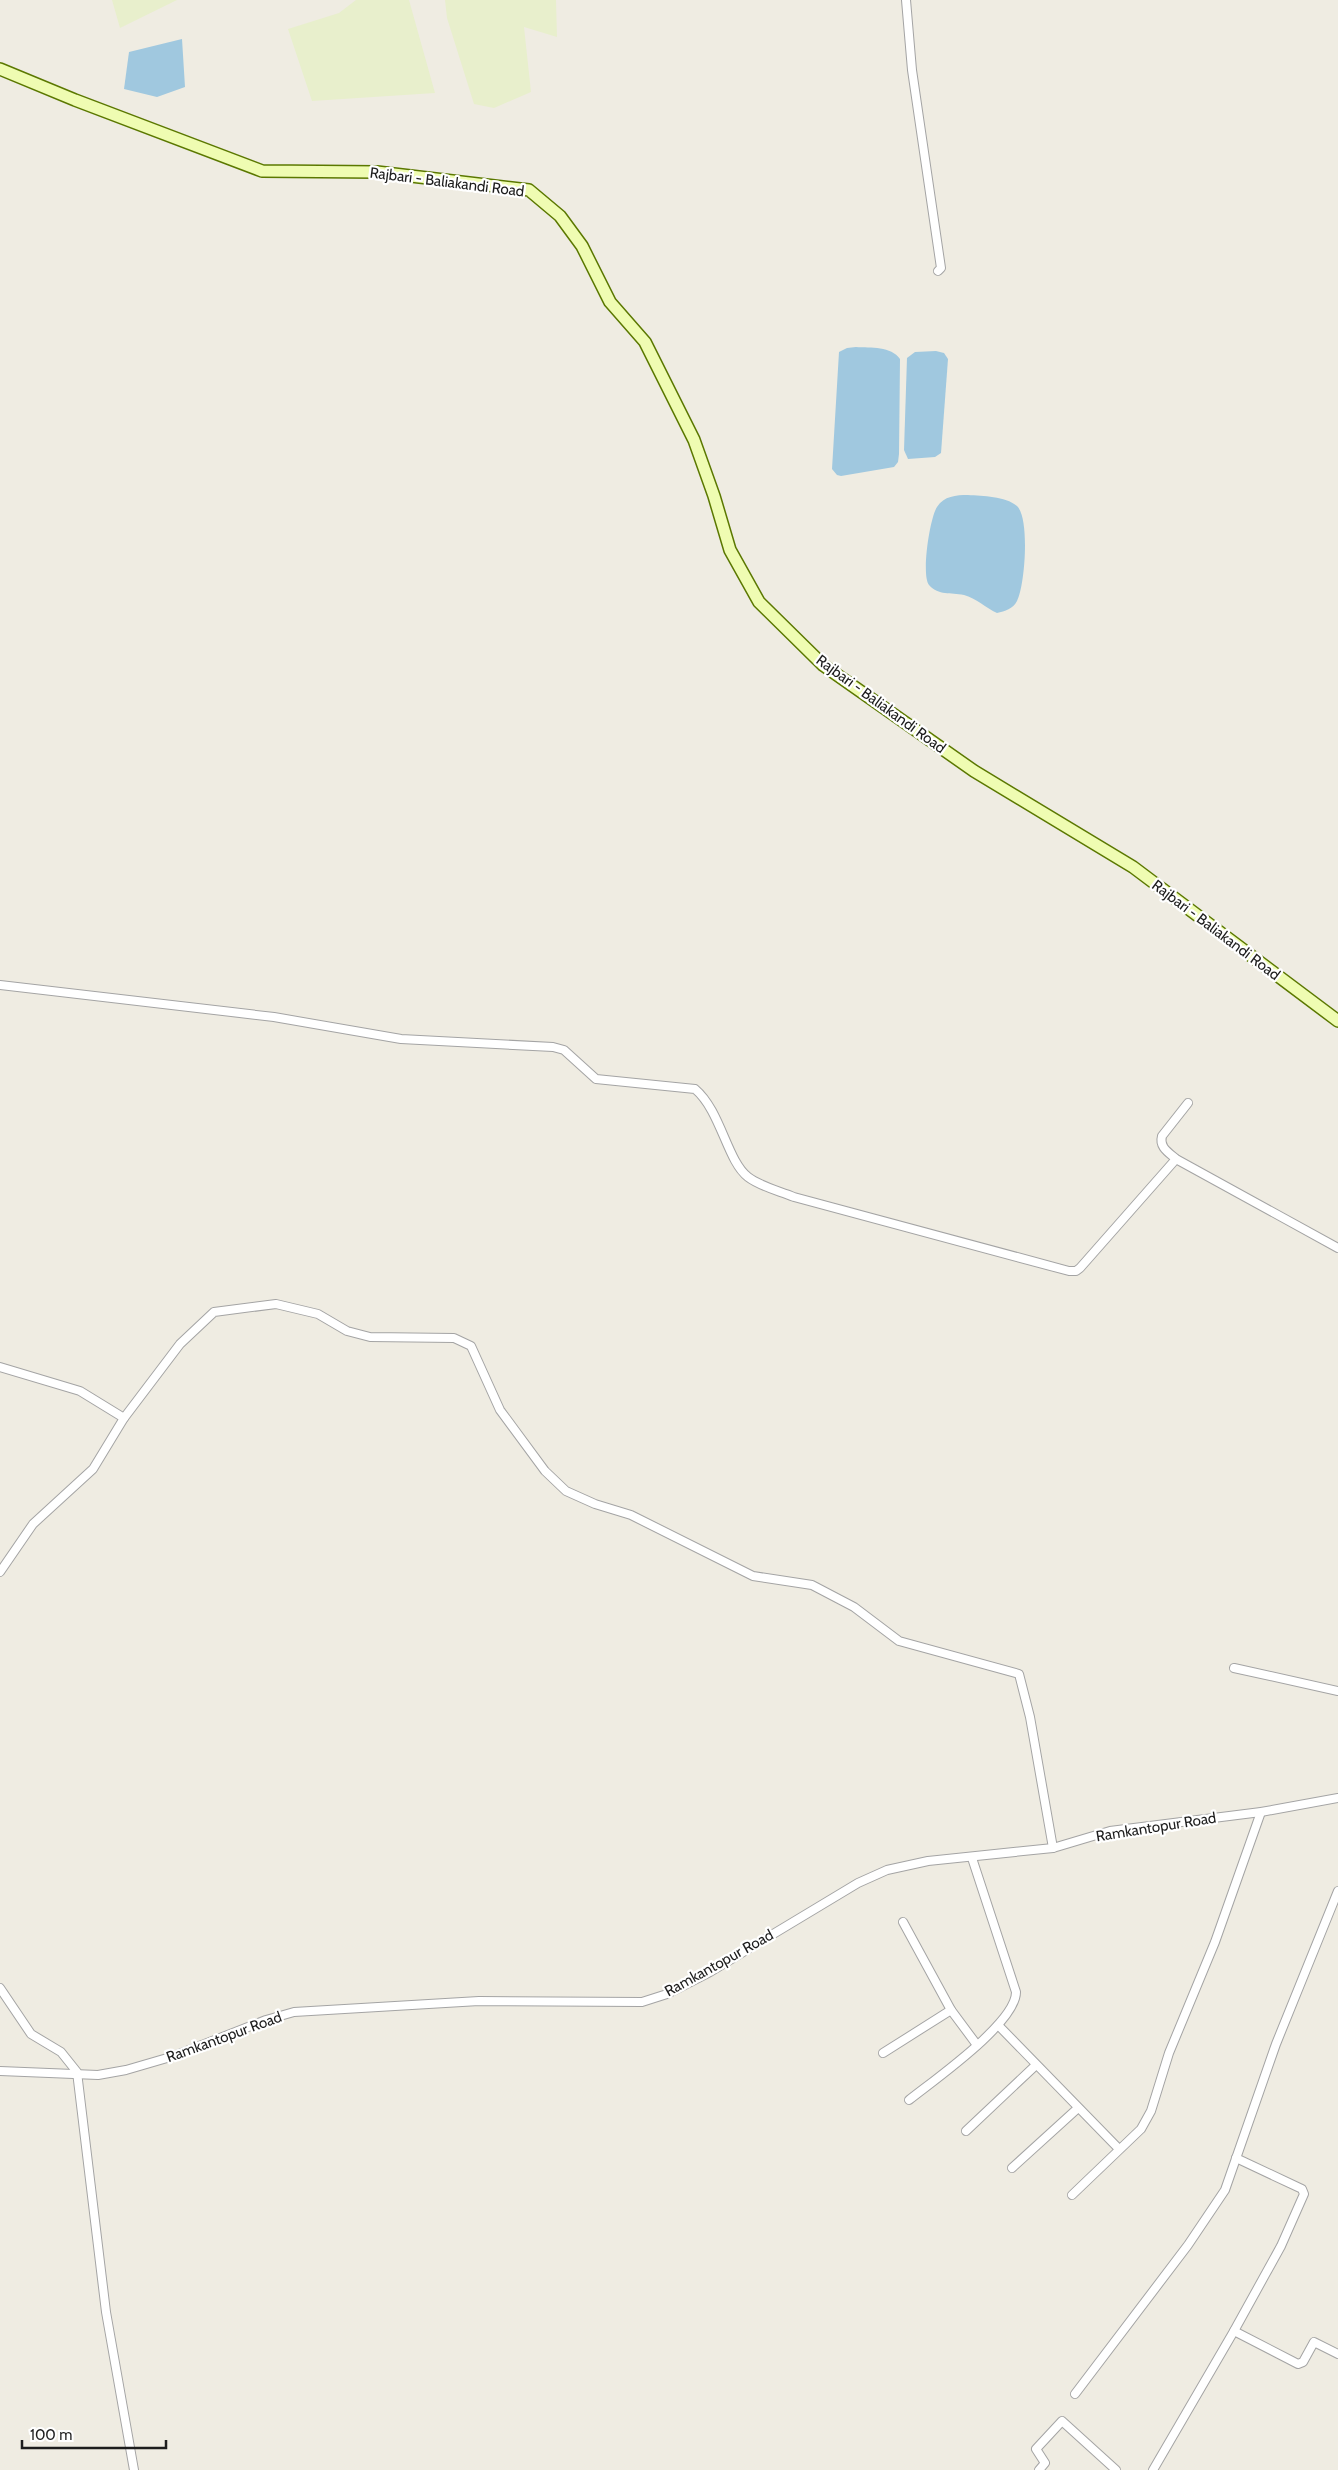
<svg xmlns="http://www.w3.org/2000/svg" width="1338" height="2470" font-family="Cabin,sans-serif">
  <rect width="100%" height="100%" fill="#efece2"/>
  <g fill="#e8efcc">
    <polygon points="112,0 177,0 120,28"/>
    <polygon points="356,0 409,0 435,93 312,101 288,29 339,13"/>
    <polygon points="445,0 556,0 557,37 524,27 531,92 494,108 474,104 447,18"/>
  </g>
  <g fill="#a0c8df">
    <polygon points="182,39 185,87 157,97 124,89 129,52"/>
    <path d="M856,347C871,348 891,346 900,359L899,454L898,462L894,467L841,476L837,475L832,469L839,352L847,348Z"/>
    <polygon points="936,351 944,353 948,359 941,453 935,457 908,459 904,450 907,358 915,352"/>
    <path d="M968,495C983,496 1005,496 1017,506C1030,518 1025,586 1017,601C1013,609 1005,611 997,613C986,608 976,598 964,595C950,592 939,596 929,585C921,575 930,517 937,507C944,496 956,495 968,495Z"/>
  </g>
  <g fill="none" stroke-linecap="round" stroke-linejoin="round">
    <g stroke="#a4a4a4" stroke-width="10">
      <g id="minor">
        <polyline points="906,0 912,70 941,268 938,271"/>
        <path d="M0,985L274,1017L401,1039L553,1047L564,1050L596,1079L695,1089C721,1111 727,1161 748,1177C761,1187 780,1191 794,1197L1069,1271H1076L1080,1268L1176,1159L1338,1248"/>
        <path d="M1176,1159C1168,1152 1159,1147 1162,1136L1188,1103"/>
        <polyline points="0,1367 80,1391 124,1418 180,1344 214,1312 276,1304 318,1314 347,1331 370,1337 454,1338 471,1346 500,1410 545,1471 566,1491 595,1504 631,1515 753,1576 812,1585 854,1607 899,1641 1019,1674 1030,1717 1053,1848"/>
        <polyline points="0,1572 33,1524 93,1469 124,1418"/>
        <polyline points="1234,1668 1338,1691"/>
        <polyline points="903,1922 951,2010 977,2045"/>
        <polyline points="0,1988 31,2034 61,2052 77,2072 106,2312 134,2470"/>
        <polyline points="998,2025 1119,2149"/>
        <polyline points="883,2053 951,2010"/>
        <polyline points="0,2071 98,2075 126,2070 174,2056 266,2020 294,2012 479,2001 642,2002 667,1994 710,1972 858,1883 887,1870 928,1861 1053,1848 1110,1831 1261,1812 1338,1798"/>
        <path d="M909,2100C934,2080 1016,2023 1016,1992L972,1858"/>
        <polyline points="966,2131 1036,2065"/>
        <polyline points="1012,2168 1078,2108"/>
        <polyline points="1072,2195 1141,2129 1151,2111 1169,2053 1215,1942 1261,1812"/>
        <polyline points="1234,2331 1298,2364 1303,2362 1314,2342 1338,2354"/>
        <polyline points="1075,2394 1188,2245 1225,2190 1276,2044 1338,1891"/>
        <polyline points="1039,2470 1045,2463 1036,2449 1062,2421 1116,2470"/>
        <polyline points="1153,2470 1234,2331 1281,2246 1304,2194 1302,2189 1236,2158"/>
      </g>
    </g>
    <g stroke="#5b7800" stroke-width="14">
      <polyline id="secondary" points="0,69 75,100 262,171 377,172 529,190 560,216 582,246 610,302 645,342 694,440 714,496 730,550 759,602 823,665 974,771 1133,867 1338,1021"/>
    </g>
    <use href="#minor" stroke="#fff" stroke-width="8"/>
    <use href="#secondary" stroke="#effcb2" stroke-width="11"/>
  </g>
  <g text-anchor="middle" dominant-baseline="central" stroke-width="4.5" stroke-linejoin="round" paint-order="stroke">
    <g font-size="15" fill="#1d1d1d" stroke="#fff">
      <text transform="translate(447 182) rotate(7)">Rajbari - Baliakandi Road</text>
      <text transform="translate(881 704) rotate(36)">Rajbari - Baliakandi Road</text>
      <text transform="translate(1216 930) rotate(37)">Rajbari - Baliakandi Road</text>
      <text transform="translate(1156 1827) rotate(-9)">Ramkantopur Road</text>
      <text transform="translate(719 1963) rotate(-29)">Ramkantopur Road</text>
      <text transform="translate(224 2037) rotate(-20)">Ramkantopur Road</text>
    </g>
  </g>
  <path d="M22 2440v8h144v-8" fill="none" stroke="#1d1d1d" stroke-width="2.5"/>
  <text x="30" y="2440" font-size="15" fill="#1d1d1d" stroke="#ffffff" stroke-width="4" paint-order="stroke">100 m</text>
</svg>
